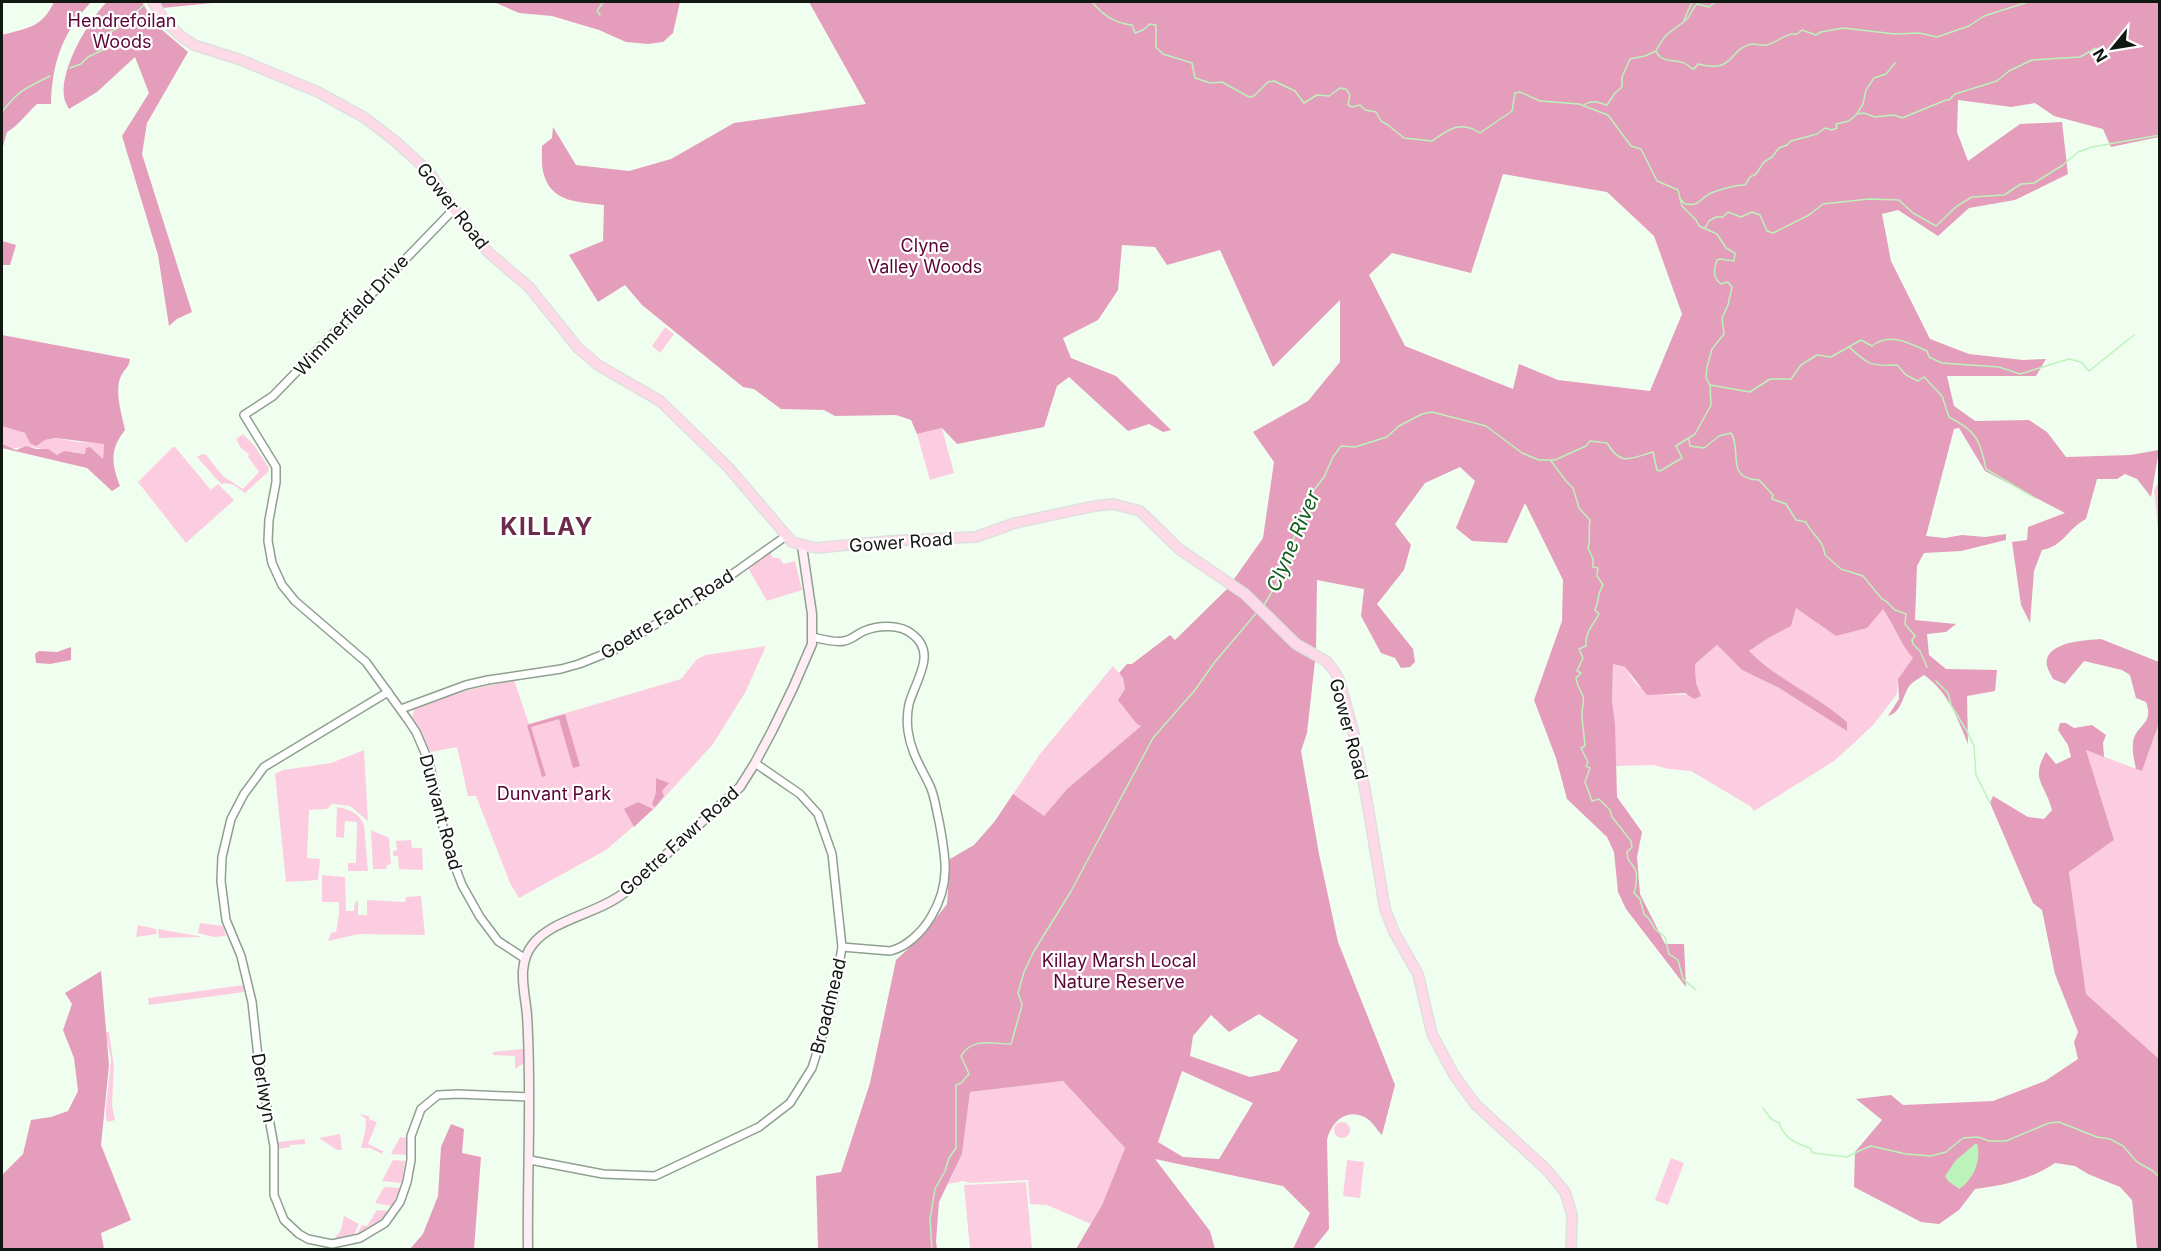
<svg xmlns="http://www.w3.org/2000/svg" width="2161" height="1251" font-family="Inter,sans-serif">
  <rect width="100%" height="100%" fill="#f0feef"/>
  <g fill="#fccde0">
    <polygon points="665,327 674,334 660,353 652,346"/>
    <path d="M2,426L25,433L30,443L56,438L77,442L104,443L103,459C90,455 69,448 57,455C50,450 32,446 24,447C14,448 11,450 2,444Z"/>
    <polygon points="942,428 954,473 930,480 917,434"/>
    <polygon points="243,434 254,445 269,468 268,472 245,493 234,485 224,483 222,485 197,457 202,454 206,455 223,476 243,489 259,472 248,457 249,454 241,448 236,439"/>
    <polygon points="173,447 175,447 211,490 218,484 234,500 186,543 138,482"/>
    <polygon points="2159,481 2159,538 2154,490"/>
    <polygon points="770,552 773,558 780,558 783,564 795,561 802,590 767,601 748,568"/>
    <path d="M1796,607L1836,636L1866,628L1883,608C1893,625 1900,644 1914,658L1898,679L1897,694L1874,724L1854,743L1834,761L1754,811L1750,806L1691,771L1669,769L1653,765L1616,766L1612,701L1613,664L1625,667C1629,673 1634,683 1640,687C1658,699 1681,692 1701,696L1696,683L1695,664L1717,645L1742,670L1779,688L1846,730L1847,722C1817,695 1778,680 1748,652L1770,637L1791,626Z"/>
    <polygon points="766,646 746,691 713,744 655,808 606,850 519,898 510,883 476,796 468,796 457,747 431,752 412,718 414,709 455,693 514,680 529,724 681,679 697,659 706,655"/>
    <polygon points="1113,666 1123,678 1125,689 1141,726 1067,789 1044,816 995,821 1040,754"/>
    <polygon points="2159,723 2159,1059 2086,994 2069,872 2114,840 2086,750 2142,771"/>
    <polygon points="364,750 368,821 350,806 332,804 327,809 309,810 307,858 320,859 318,880 286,882 275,774 283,770 331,763"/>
    <path d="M337,807C349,809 359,813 364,825L368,871H348V863H356L357,822L345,821L344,838L336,837Z"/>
    <polygon points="371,830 389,838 391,864 387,865 386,869 373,869"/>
    <polygon points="411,840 412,848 422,848 423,870 399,869 398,856 393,856 393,851 397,850 396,841"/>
    <polygon points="322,875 345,877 346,911 354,911 355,902 358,901 358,915 367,915 367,900 405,902 406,897 421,896 425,935 359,934 328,941 331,933 336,932 339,915 339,902 322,902"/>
    <polygon points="200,923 223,926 226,936 214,937 198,933"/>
    <polygon points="138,925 156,929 157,934 136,937"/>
    <polygon points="158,929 198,936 202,937 159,938"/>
    <polygon points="244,985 244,992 149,1005 148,998"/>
    <polygon points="105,1032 109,1032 114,1066 112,1105 115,1120 108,1122 106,1119 106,1107 111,1059"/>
    <polygon points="523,1049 524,1063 515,1069 515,1056 493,1055 493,1052"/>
    <polygon points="1063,1081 1125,1148 1102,1205 1091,1224 1047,1205 1030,1204 1028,1180 971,1183 963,1181 948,1184 962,1154 970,1092"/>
    <polygon points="359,1114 369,1116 369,1119 377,1122 368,1144 383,1151 382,1154 370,1148 361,1148 365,1132 366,1119"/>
    <circle cx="1342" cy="1130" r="8"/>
    <polygon points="340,1134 342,1150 337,1150 319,1138"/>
    <polygon points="400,1137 407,1138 406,1155 391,1154"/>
    <polygon points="305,1139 305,1144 290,1145 290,1147 279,1149 278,1147 278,1142"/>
    <polygon points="1671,1158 1684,1163 1668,1205 1655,1200"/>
    <polygon points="393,1160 405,1161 402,1183 382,1181"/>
    <polygon points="1347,1160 1364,1162 1360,1198 1343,1196"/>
    <polygon points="1026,1182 1032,1249 970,1249 964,1185"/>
    <polygon points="384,1187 401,1188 392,1206 375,1203"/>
    <polygon points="377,1210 389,1211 375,1226 356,1236 362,1225 367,1226"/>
    <polygon points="344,1216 359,1224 353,1237 334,1239 341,1230"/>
  </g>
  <g fill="#e59dbc" fill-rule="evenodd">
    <path d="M54,2H91C63,32 52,62 51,104H37C27,113 19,125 7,132L2,150V35C27,28 42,28 54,2Z"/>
    <path d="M107,2H142L155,24L188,52L147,123L142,154L192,312L177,319L169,326L158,255L122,136L149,93L135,57L97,92L69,109C67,105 64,100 64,96C60,69 89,19 107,2Z"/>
    <polygon points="160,2 222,2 162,8"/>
    <polygon points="494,2 680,2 673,33 663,42 648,44 626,42 599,30 552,16 519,13"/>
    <path d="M809,2H2159V137L2111,147L2103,129L2054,116L2035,103L2011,107L1958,100L1957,132L1968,161L2020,124L2062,122L2068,174L2015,200L1969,208L1938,236L1898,210L1882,214L1891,261L1930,339L1969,354L2023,360L2046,359L2036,376H1947L1954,406L1975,421L2029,420L2047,432L2066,457L2130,455L2159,450L2151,497L2137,479L2125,474L2117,479H2097L2086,519C2067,529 2064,546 2042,550L2034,571L2030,623L2021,605L2012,542L2027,540L2028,527L2065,513L1985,471L1959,428L1954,429L1926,536L1945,538L1962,535L1985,537L2006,534V540L1961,551L1924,553L1917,566L1915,620L1956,624L1946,632L1927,634L1929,655L1946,669L1997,670L1995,691L1967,696L1968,744C1957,717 1948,692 1924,675C1920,678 1914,681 1911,684C1902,694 1903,712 1888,716L1899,699L1898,679L1913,658C1900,644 1894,625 1883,609L1867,628L1836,636L1796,608L1791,626L1770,637L1749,651C1777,680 1817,695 1847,722V731L1779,688L1742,670L1717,645L1695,664L1696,683L1701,696L1694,699L1685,693L1647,695L1625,667L1613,664L1612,701L1615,725L1617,797L1642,832L1637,857L1640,894L1665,944H1684L1686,987L1626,909L1618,892L1614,852L1607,837L1567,799L1556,758L1534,700L1562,621L1563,580L1525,503L1507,543L1472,541L1456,528L1475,481L1460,467L1425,483L1395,524L1411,545L1404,570L1377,604L1413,649L1415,662L1410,667L1401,668L1395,658L1381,653L1361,616L1364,589L1317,580L1316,652L1307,733L1301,751L1319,854L1338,942L1395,1085L1382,1135C1377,1130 1372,1121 1366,1118C1347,1107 1331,1122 1327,1140L1329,1229L1313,1249H1293L1310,1213L1283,1186L1155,1159L1210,1231L1215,1249H1076L1102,1205L1125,1148L1063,1081L970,1092L962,1154L939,1202L936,1242L937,1249H818L816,1176L841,1172L870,1083L896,960L923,935L947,904L950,859L974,845L995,821L1013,794L1044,816L1067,789L1141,726L1137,724L1118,700L1125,689L1123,678L1119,673L1127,664H1132L1170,635L1175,640L1227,589L1263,538L1274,462L1253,432L1308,401L1340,362V300L1273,367L1220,250L1167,265L1155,247L1122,245L1118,290L1098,320L1063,338L1071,358L1116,376L1171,430L1163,432L1149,424L1128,431L1069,377L1057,386L1044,427L957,444L942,428L917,434L911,420L896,415L835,416L824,410L781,409L754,389L743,387L642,305L625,285L598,302L569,255L603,241L604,205C580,202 552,203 544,175C541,167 542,155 542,146L552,138L553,127L576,165L629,171L671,159L734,123L866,104ZM1503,174L1607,192L1654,236L1682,314L1650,391L1558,380L1519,364L1513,389L1405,346L1369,275L1392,253L1471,273ZM1259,1014L1298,1040L1279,1071L1250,1077L1190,1056L1193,1036L1211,1015L1229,1032ZM1182,1071L1253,1103L1219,1159L1183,1157L1158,1142Z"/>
    <polygon points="2,241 16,245 10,265 2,265"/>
    <path d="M2,335L130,359C129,368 124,369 121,376C114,391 122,415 125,430C109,450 112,464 120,486L112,491L87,468L2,448V444L16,450L26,446L36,449H48L57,455L64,451L85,454L86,448L90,447L103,459L104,444L56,438L45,440L36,446L30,443L25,433L2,426Z"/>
    <path d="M2101,639L2159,662V723L2142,771L2136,769C2134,760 2131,748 2134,738C2139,724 2154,723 2146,702L2136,698L2130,675L2122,670L2084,661L2065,684L2053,679C2051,675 2048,670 2047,666C2042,642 2086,640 2101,639Z"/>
    <polygon points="71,647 71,660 50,664 36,663 35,654 39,651 57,652"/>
    <polygon points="565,714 580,766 573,768 559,719 531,727 546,776 542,777 527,725"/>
    <path d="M2060,723H2066L2074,728L2092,725L2106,735L2103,743L2104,757L2086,750L2114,840L2069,872L2086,994L2159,1059V1249H2137L2132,1200L2120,1187L2088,1174L2075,1166L2055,1163C2032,1179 2003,1186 1975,1189L1959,1210L1939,1224L1921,1222L1854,1187L1855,1152L1882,1120L1856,1099L1891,1095L1903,1105L1993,1101L2045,1081L2078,1059L2074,1042L2078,1032L2055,974L2042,910L2033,903L1990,803L1993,796L2028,817L2044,819L2052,810C2045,783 2030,780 2046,752L2056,764L2071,757L2068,745L2058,730Z"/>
    <polygon points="656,778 669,783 662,791 664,796 655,807 652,805 656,792"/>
    <polygon points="638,802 653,809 634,827 624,809"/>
    <polygon points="101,971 109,1065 101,1145 131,1220 101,1233 104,1249 2,1249 2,1175 23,1154 31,1120 51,1117 68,1111 78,1091 74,1058 63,1030 72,1004 65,993"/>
    <polygon points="451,1124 464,1129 462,1153 481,1157 474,1249 410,1249 423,1234 438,1196 441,1147"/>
  </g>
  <path fill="#bbf3bb" d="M1975,1144H1977C1982,1160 1973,1180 1959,1189L1948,1181L1945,1176L1956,1160Z"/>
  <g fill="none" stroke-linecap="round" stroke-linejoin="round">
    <g stroke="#bbf3bb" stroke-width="1.5">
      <path d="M1092,2C1103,15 1114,23 1132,25L1135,33L1143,30L1150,24L1156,25V47L1163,54L1192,63L1195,78L1210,83L1222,82L1249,97L1254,96L1268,82L1274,81L1295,91L1304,103L1317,95L1329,96L1340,88L1346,89L1350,95L1348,105L1352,107L1360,105L1365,110L1376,112L1381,121L1388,125L1404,138L1432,141C1449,129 1461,120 1480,133L1512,111L1515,93L1520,92L1540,101L1579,104L1608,115L1631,146L1641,149L1657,181L1678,190L1682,206L1696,220L1699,226L1717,234L1726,248L1735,253L1734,261L1720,259L1717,260C1714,269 1712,277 1721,284L1728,282L1732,287L1728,305L1722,318L1724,334L1712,349L1707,367L1706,378L1710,385L1711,405L1695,434L1676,446L1682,458L1660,471L1657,470L1653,452C1631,458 1621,467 1607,443L1590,441L1586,446L1555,460H1539L1522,453L1486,426L1432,412L1422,414L1399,426L1387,437L1355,447L1341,446L1333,457L1324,477L1308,498L1280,578L1264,605"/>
      <polyline points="600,15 597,11 603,2"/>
      <polyline points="1684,20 1692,2"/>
      <path d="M1656,51C1666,31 1672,32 1686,20C1691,16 1692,8 1697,4L1709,7L1715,2"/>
      <polyline points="70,68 81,64 88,57 107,48 108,33 120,27 144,5"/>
      <path d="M1584,105C1593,99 1599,103 1607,105L1615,93L1622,87V77L1630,59L1645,56L1656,51C1662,66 1681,56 1691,68L1694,69L1698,64C1736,74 1727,49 1752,44C1756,44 1762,46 1766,45C1778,43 1784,33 1797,34L1802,30L1816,35L1821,32L1843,28L1895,34L1919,33L1937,37L1969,26L1984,16L2028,2"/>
      <path d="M2,112C19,90 26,88 50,76"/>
      <polyline points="1857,114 1863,104 1866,90 1874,78 1886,74 1895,63"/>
      <path d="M1680,199L1685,204C1689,204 1692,205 1695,204C1700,202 1706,195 1711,193C1723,189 1731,185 1745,185L1750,177L1756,174L1764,162L1772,157L1779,148L1787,145L1791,141L1817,134L1825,128L1832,130L1837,128L1836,124L1849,121L1857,114L1864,113L1875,117L1894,115L1902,118L1946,100H1949L1955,94L1997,81L2009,71L2032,60L2080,57L2096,48"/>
      <polyline points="1705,228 1709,221 1716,217 1723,217 1728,212 1741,217 1752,212 1760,215 1767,231 1773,233 1809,215 1823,204 1869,199 1899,200 1913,213 1936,226 1957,206 1972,197 2004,195 2021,184 2034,183 2063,165 2078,152 2092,147 2160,135"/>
      <path d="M1849,347C1869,365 1869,366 1897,365L1906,375L1918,381L1924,377L1942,396L1949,417C1976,431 1980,439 1986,469L2035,498"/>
      <path d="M1710,385L1750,392L1770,379H1791L1801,365L1817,355L1831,357L1861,340L1872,346C1889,332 1909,343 1927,351L1929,357L1942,363L1999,367L2020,374L2069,359L2081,362L2089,371L2134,335"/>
      <path d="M1689,439L1690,446L1704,448L1719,436L1731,433C1743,452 1724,478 1759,480L1773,495L1772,499L1786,504L1796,520L1806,522C1811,534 1824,540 1825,555L1841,569L1863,576L1882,599L1886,601L1895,610L1906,614L1905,624L1915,636L1912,640L1913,644L1920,651L1927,667"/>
      <path d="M1551,461L1566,481L1573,488L1579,508L1590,520C1588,530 1591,538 1588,548L1593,559V567L1598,568L1597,576L1603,585C1597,594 1599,601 1595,610L1599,614C1593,625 1585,632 1586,646L1579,649L1583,658L1577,671L1581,673L1576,678C1577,686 1580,689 1583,696C1585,702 1581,710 1582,717C1583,727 1584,736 1585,746L1581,748L1588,762L1586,766L1590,768L1585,782L1592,801L1599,799L1610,810L1612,817L1631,841L1632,847L1627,852C1627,861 1631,862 1635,869C1638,875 1636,887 1634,893L1640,899L1644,914L1649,919L1655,929L1665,937L1669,954L1678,960L1683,979L1696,990"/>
      <polyline points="1936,681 1948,693 1951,705 1968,733 1974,746 1976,775 1990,803"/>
      <path d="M1763,1108L1771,1119L1779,1123C1785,1139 1795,1143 1810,1148L1813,1153L1847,1157L1861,1150L1871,1146L1906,1154L1931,1156L1946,1152L1963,1138L1978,1137L1989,1141H2006L2049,1123L2059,1122L2097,1137L2110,1139L2123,1146L2137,1162L2153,1171L2160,1178"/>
      <path d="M932,1250L930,1219L935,1189L945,1171L949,1158L956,1148V1085L961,1083L969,1074L961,1056C972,1037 993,1044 1011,1044L1021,1009L1022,1004L1018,993L1024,972L1034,951L1070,893L1153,738L1195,690L1214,663L1258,611"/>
    </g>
    <g stroke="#8fa08f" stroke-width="10">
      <g id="tertiary">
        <polyline points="454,209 273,396 244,415 276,467 276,482 269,520 268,541 272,563 282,585 295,601 366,662 408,720 416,732 429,762 447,845 462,885 480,917 498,941 524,958"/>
        <path d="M812,637C822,639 834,643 844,641C851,640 857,634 864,631C878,625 900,624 912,634C938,653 915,681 909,704C907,713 907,723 908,731C911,753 921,767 930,786C935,797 936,809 939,821C946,858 951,884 931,917C922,932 907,947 890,951L842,947"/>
        <polyline points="388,692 264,767 244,794 231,819 222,857 221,881 226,920 241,956 252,1002 258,1057 274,1146 274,1195 284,1220 299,1234 308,1239 332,1244 360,1238 385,1223 400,1202 407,1182 411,1160 411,1136 421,1109 438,1095 458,1094 529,1097"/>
        <polyline points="401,709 466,685 488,680 561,669 579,664 614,650 703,595 786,536"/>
        <polyline points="530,1160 603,1174 655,1176 759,1127 790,1103 812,1068 833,1002 842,947 832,854 818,814 800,794 755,763"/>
      </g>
    </g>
    <g stroke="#8fa08f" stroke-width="11">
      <path id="secondary" d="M528,1250C527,1171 532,1093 527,1015C525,991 516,965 533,944C553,919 597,914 624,893L740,787L755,763L772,731L793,688L812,644V614L802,546"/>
    </g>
    <g stroke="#dedfde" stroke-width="12">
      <polyline id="primary" points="153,2 164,20 182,37 194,45 241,60 318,92 365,118 395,141 429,172 454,209 488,252 529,287 578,348 598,365 660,401 728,467 792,542 816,548 889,541 976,537 1015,523 1095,506 1113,504 1140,511 1179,549 1245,594 1296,644 1326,661 1335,672 1340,682 1353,730 1366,795 1385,909 1394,932 1418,974 1432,1034 1454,1075 1476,1105 1546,1169 1565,1192 1572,1215 1571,1250"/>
    </g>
    <use href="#tertiary" stroke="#fff" stroke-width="7"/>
    <use href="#secondary" stroke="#ffecf4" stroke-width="8"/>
    <use href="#primary" stroke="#fedae9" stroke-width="9"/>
  </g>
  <g text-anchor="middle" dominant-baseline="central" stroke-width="4.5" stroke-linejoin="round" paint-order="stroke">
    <g font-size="18" fill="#5b0537" stroke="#fff">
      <text x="122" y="20">Hendrefoilan<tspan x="122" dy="21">Woods</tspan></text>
      <text x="925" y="245">Clyne<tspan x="925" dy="21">Valley Woods</tspan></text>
      <text x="554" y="793">Dunvant Park</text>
      <text x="1119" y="960">Killay Marsh Local<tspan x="1119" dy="21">Nature Reserve</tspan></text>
    </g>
    <g font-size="18" fill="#111711" stroke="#fff">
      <text transform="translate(453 206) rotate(52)">Gower Road</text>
      <text transform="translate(351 315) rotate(-47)">Wimmerfield Drive</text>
      <text transform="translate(901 542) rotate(-4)">Gower Road</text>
      <text transform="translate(667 614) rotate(-32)">Goetre Fach Road</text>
      <text transform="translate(1349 729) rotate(75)">Gower Road</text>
      <text transform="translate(441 812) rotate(75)">Dunvant Road</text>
      <text transform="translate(679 841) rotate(-42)">Goetre Fawr Road</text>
      <text transform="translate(828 1006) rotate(-76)">Broadmead</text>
      <text transform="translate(264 1088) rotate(80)">Derlwyn</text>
    </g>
    <g font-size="20" font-style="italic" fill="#105f1c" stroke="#fff">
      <text transform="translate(1293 541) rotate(-67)">Clyne River</text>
    </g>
    <g font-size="24" font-weight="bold" letter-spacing="1.5" fill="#6b2b4a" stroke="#fff">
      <text x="547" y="526">KILLAY</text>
    </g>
  </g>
  <rect width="2161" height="1251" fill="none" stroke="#111711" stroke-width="6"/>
  <g transform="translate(2113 48) rotate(240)" stroke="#ffffff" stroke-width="4.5" paint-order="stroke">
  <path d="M0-4.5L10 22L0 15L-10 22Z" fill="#111711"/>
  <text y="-9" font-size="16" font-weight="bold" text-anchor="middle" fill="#111711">N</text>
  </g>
</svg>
